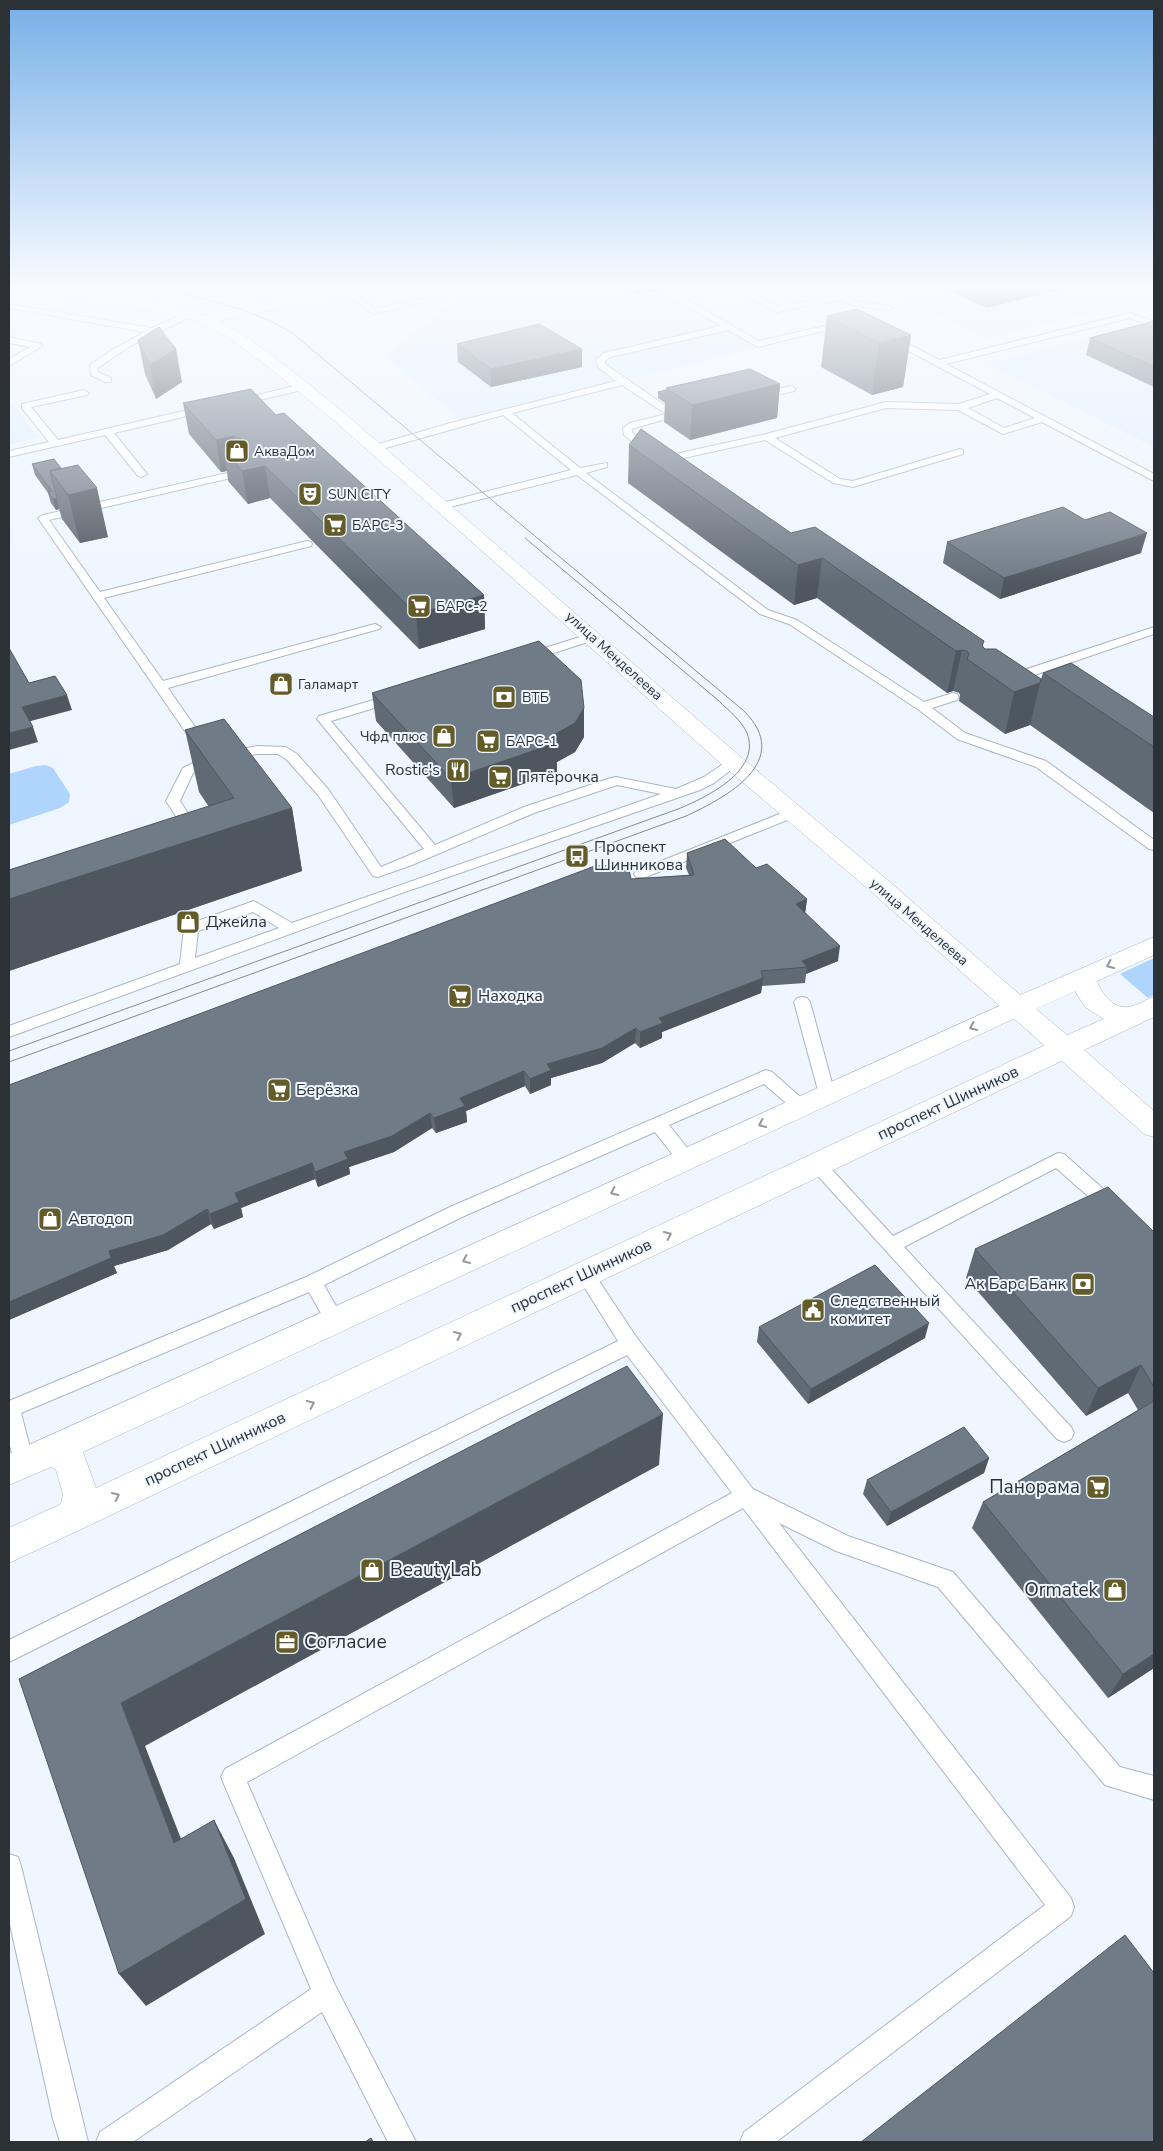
<svg xmlns="http://www.w3.org/2000/svg" width="1163" height="2151" font-family="'Nunito Sans',sans-serif">
  <rect width="100%" height="100%" fill="#eff6ff"/>
  <g fill="#e0eefe">
    <polygon points="478,284 658,284 768,345 459,420 385,355"/>
    <polygon points="874,284 1154,284 1154,297 987,339"/>
    <polygon points="1154,320 1154,447 987,364"/>
    <polygon points="9,399 38,438 9,445"/>
  </g>
  <g fill="#afd5fd">
    <polygon points="46,765 53,768 70,794 69,802 60,808 9,825 9,774 36,766"/>
    <polygon points="1154,958 1154,995 1148,998 1120,974"/>
  </g>
  <g fill="none" stroke-linecap="round" stroke-linejoin="round">
    <g stroke="#aab6c4" stroke-width="2">
      <g id="lane">
        <polygon points="333,284 342,284 375,309 431,297 414,284 423,284 442,298 373,314"/>
        <polygon points="651,284 661,284 680,295 705,291 705,295 686,299 759,341 847,321 851,324 758,347 728,330 610,357 605,361 605,364 679,415 632,429 632,432 653,450 653,454 647,454 624,435 623,428 630,423 666,414 622,385 512,413 580,468 607,463 607,467 586,473 768,610 797,620 924,702 953,693 957,694 959,697 957,700 932,708 965,733 1046,761 1154,840 1154,850 1149,849 1036,767 957,739 919,710 789,624 760,614 577,475 442,509 438,508 437,506 438,504 571,470 503,415 375,451 370,448 372,446 447,424 616,381 598,367 596,360 604,353 721,326"/>
        <polygon points="726,284 736,284 778,307 832,296 809,284 819,284 859,302 889,306 893,308 889,310 857,306 839,300 777,312"/>
        <polygon points="9,304 152,328 187,313 194,315 130,346 98,368 98,372 111,378 111,382 105,382 91,375 90,365 112,350 145,332 9,308"/>
        <path d="M1131,313L1154,322V327L1130,318L946,364L1154,474V481L1042,422L1003,434L958,410L886,408L775,438L840,479L853,481L960,449L963,450V454L853,487L833,483L765,440L666,462L661,459L666,456L766,434L886,402L959,404L990,394L886,339V335H892L939,360ZM997,398L1035,418L1004,428L968,408Z"/>
        <polygon points="9,337 41,344 42,346 9,366 9,359 30,347 9,343"/>
        <polygon points="303,384 306,385 306,389 239,405 234,402 236,400"/>
        <polygon points="791,386 796,389 794,391 760,399 755,396 757,394"/>
        <polygon points="84,390 89,393 87,395 31,407 58,440 205,406 210,409 205,412 114,433 147,474 142,477 138,476 105,435 9,457 9,451 49,442 22,408 22,404"/>
        <polygon points="240,470 245,473 244,475 49,520 100,592 307,541 311,542 312,544 311,546 104,598 163,681 371,625 375,624 381,627 379,629 168,688 209,747 203,751 198,750 38,518 43,515"/>
        <polygon points="1154,627 1154,634 1020,680 1016,681 1010,677 1012,674"/>
        <polygon points="593,633 599,637 597,639 529,661 523,657 525,654"/>
        <path d="M394,694L398,695L400,698L398,701L331,721L435,845L524,807L611,778L616,777L676,789L704,777L729,760H739L740,763L714,783L700,790L399,894L9,1037V1026L180,964L184,928L186,925L254,901L292,923L661,794L617,785L534,813L412,865L378,877L373,876L318,795L287,760L278,754H257L216,762L193,773L180,801L201,833L199,836H189L166,801L183,768L207,756L257,746L286,747L297,754L328,789L381,867L424,849L317,719L319,716ZM253,912L279,928L195,958L198,931Z"/>
        <polygon points="792,809 799,813 797,816 646,877 636,877 634,874 636,871"/>
        <polygon points="802,997 807,998 810,1002 835,1094 833,1098 827,1100 821,1098 819,1094 794,1002 797,998"/>
        <polygon points="766,1070 772,1072 806,1102 808,1106 806,1110 800,1112 794,1110 764,1084 669,1125 692,1154 695,1159 692,1164 686,1165 680,1164 655,1132 462,1217 324,1285 344,1320 342,1326 335,1328 328,1326 309,1292 21,1413 34,1463 31,1469 24,1472 17,1469 9,1443 9,1401 306,1277 450,1207"/>
        <polygon points="1058,1153 1064,1154 1118,1202 1121,1207 1118,1212 1112,1214 1106,1212 1056,1168 904,1247 1071,1427 1074,1433 1071,1439 1064,1442 1057,1439 808,1165 811,1160 817,1158 823,1160 893,1236"/>
        <polygon points="585,1267 591,1269 637,1338 753,1489 848,1536 953,1572 1120,1767 1154,1776 1154,1800 1105,1785 938,1587 836,1551 779,1523 1071,1898 1074,1907 1071,1916 776,2142 740,2142 744,2132 1045,1905 743,1508 247,1782 335,1985 416,2142 388,2142 322,2012 133,2142 96,2142 100,2132 311,1989 221,1777 225,1769 732,1493 627,1355 9,1662 9,1640 618,1341 576,1274 579,1269"/>
        <polygon points="9,1854 18,1857 21,1866 88,2142 60,2142 53,2119 9,1920"/>
      </g>
    </g>
    <g stroke="#aab6c4" stroke-width="1">
      <polygon id="street" points="1017,998 1026,1001 1030,1007 1026,1013 83,1452 96,1488 1054,1041 1064,1038 1074,1041 1078,1048 1074,1055 90,1525 9,1563 9,1528 61,1504 63,1494 56,1470 51,1467 9,1485 9,1454"/>
    </g>
    <g stroke="#aab6c4" stroke-width="1">
      <path id="secondary" d="M15,284H45L161,304L205,315L359,284H386L379,288L218,321C264,345 303,380 343,412L742,758L885,878L1020,995L1154,937V955L1097,981C1101,993 1113,1009 1128,1007C1137,1006 1146,999 1154,997V1017L1084,1050L1154,1111V1137L1144,1134L867,888L726,768L436,510L331,418L266,365L228,337L200,322L161,312L22,288ZM1075,991L1085,1007L1104,1019L1067,1035L1036,1009Z"/>
    </g>
    <use href="#lane" fill="#fff" fill-rule="evenodd"/>
    <use href="#street" fill="#fff" fill-rule="evenodd"/>
    <use href="#secondary" fill="#fff" fill-rule="evenodd"/>
    <g stroke="#858b91" stroke-width="1">
      <polyline points="108,284 133,288"/>
      <path d="M9,1051L678,809C705,798 762,771 747,733C741,720 729,711 719,701L525,538"/>
      <path d="M9,1062L686,816C727,797 794,761 744,711L291,332C240,303 184,293 127,284"/>
    </g>
  </g>
  <g fill="#606a75">
    <polygon points="621,284 658,284 658,291 637,294"/>
    <polygon points="664,284 694,284 672,288"/>
    <polygon points="935,284 1083,284 986,308"/>
    <polygon points="827,316 911,335 903,387 872,395 821,367"/>
    <polygon points="1154,321 1154,387 1086,355 1090,338"/>
    <polygon points="138,340 182,382 156,399 145,374"/>
    <polygon points="457,344 582,367 491,387 458,362"/>
    <polygon points="780,384 777,418 690,440 664,422 665,403 658,398 658,392 666,390 666,388"/>
    <polygon points="183,403 276,415 484,595 485,629 419,649 270,498 248,504 228,481 227,471 221,472 189,434"/>
    <polygon points="629,445 791,533 983,646 985,649 1041,679 1043,673 1154,717 1154,813 1030,725 1005,734 959,701 960,695 959,693 953,691 947,693 817,598 794,605 628,483"/>
    <polygon points="54,459 108,537 80,543 62,519 59,509 56,510 51,503 48,493 35,475 32,464"/>
    <polygon points="1085,520 1141,553 1000,599 943,563 947,542"/>
    <polygon points="372,693 584,708 584,737 575,752 557,762 557,772 454,808 376,721"/>
    <polygon points="185,730 292,808 302,871 9,971 9,870 209,807 199,792"/>
    <polygon points="687,853 756,868 807,899 805,913 838,961 806,974 805,983 762,986 761,993 662,1032 662,1038 640,1048 635,1043 602,1063 551,1078 551,1085 530,1094 525,1086 466,1111 467,1122 436,1133 432,1128 394,1152 349,1167 350,1174 318,1187 315,1179 241,1208 243,1217 214,1229 211,1224 168,1250 114,1266 117,1273 9,1320 631,879 689,875 686,868"/>
    <polygon points="1154,1232 1154,1668 1108,1698 972,1528 983,1502 1138,1410 1128,1393 1086,1416 966,1278 975,1249"/>
    <polygon points="759,1327 925,1338 808,1404 757,1342"/>
    <polygon points="989,1458 984,1473 887,1526 863,1494 867,1480"/>
  </g>
  <g fill="#4e565f">
    <polygon points="637,284 658,284 658,291 637,294"/>
    <polygon points="672,284 694,284 672,288"/>
    <polygon points="990,284 1083,284 986,308"/>
    <polygon points="911,335 903,387 872,395 879,343"/>
    <polygon points="176,349 182,382 156,399 150,365"/>
    <polygon points="582,349 582,367 491,387 491,369"/>
    <polygon points="780,384 777,418 690,440 692,405"/>
    <polygon points="234,436 239,468 223,448 227,471 221,472 216,440"/>
    <polygon points="265,466 270,498 248,504 242,471"/>
    <polygon points="97,488 108,537 80,543 68,495"/>
    <polygon points="57,498 59,509 56,510 53,499"/>
    <polygon points="1147,533 1141,553 1000,599 1004,578"/>
    <polygon points="822,558 817,598 794,605 798,565"/>
    <polygon points="484,595 485,629 419,649 416,614"/>
    <polygon points="962,650 953,691 947,693 956,651"/>
    <polygon points="1040,683 1030,725 1005,734 1014,692"/>
    <polygon points="67,695 72,710 27,722 22,707"/>
    <polygon points="584,708 584,737 575,752 557,762 557,772 454,808 451,779 550,737"/>
    <polygon points="33,727 38,742 9,750 9,733"/>
    <polygon points="292,808 302,871 9,971 9,899"/>
    <polygon points="807,899 805,914 796,904"/>
    <polygon points="840,946 838,961 806,974 807,967 802,961"/>
    <polygon points="763,978 761,993 662,1032 662,1038 640,1048 640,1032 659,1018"/>
    <polygon points="636,1028 635,1043 602,1063 551,1078 551,1085 530,1094 530,1079 547,1064"/>
    <polygon points="524,1071 525,1086 466,1111 467,1122 436,1133 434,1118 460,1098"/>
    <polygon points="430,1113 432,1128 394,1152 349,1167 350,1174 318,1187 315,1172 344,1152"/>
    <polygon points="312,1163 315,1179 241,1208 243,1217 214,1229 210,1214 235,1193"/>
    <polygon points="207,1209 211,1224 168,1250 114,1266 117,1273 9,1320 9,1302 109,1251"/>
    <polygon points="929,1323 925,1338 808,1404 811,1389"/>
    <polygon points="1141,1365 1128,1393 1086,1416 1098,1388"/>
    <polygon points="663,1414 659,1465 145,1746 197,1880 174,1843 121,1703"/>
    <polygon points="989,1458 984,1473 887,1526 891,1512"/>
    <polygon points="1154,1654 1154,1668 1108,1698 1123,1674"/>
    <polygon points="214,1820 234,1858 265,1934 146,2006 119,1974"/>
  </g>
  <g fill="#707b88" stroke="#4e565f">
    <polygon points="857,309 911,335 879,343 827,316"/>
    <polygon points="1154,321 1154,367 1090,338"/>
    <polygon points="539,324 582,349 491,369 457,344"/>
    <polygon points="159,327 176,349 150,365 138,340"/>
    <polygon points="750,369 780,384 692,405 666,388"/>
    <polygon points="251,389 276,415 284,413 484,595 416,614 265,466 242,471 223,448 239,445 241,439 234,436 216,440 183,403"/>
    <polygon points="666,390 665,396 658,392"/>
    <polygon points="641,429 791,533 815,527 984,641 982,646 985,649 996,649 1041,679 1040,683 1014,692 967,659 969,654 967,651 962,650 956,651 822,558 798,565 629,445"/>
    <polygon points="54,459 61,468 50,471 57,498 53,499 48,492 52,491 32,464"/>
    <polygon points="78,465 97,488 68,495 50,471"/>
    <polygon points="1063,507 1085,520 1110,512 1147,533 1004,578 947,542"/>
    <polygon points="539,641 581,680 584,708 575,723 550,737 556,743 451,779 372,693"/>
    <polygon points="9,648 29,683 55,676 67,695 22,707 33,727 9,733"/>
    <polygon points="1071,663 1154,717 1154,747 1043,673"/>
    <polygon points="224,719 292,808 9,899 9,870 234,798 185,730"/>
    <polygon points="725,839 756,868 767,864 807,899 796,904 840,946 802,961 807,967 761,971 763,978 659,1018 663,1023 640,1032 636,1028 602,1048 547,1064 551,1070 530,1079 524,1071 460,1098 465,1106 434,1118 430,1113 392,1136 344,1152 348,1159 315,1172 312,1163 235,1193 239,1202 210,1214 207,1209 163,1235 109,1251 111,1258 9,1302 9,1085 595,866 628,865 631,879 694,875 687,853"/>
    <polygon points="1108,1187 1154,1232 1154,1387 1141,1365 1098,1388 975,1249"/>
    <polygon points="875,1265 929,1323 811,1389 759,1327"/>
    <polygon points="627,1366 663,1414 121,1703 174,1843 214,1820 246,1899 119,1974 19,1679"/>
    <polygon points="1154,1401 1154,1654 1123,1674 983,1502"/>
    <polygon points="964,1427 989,1458 891,1512 867,1480"/>
    <polygon points="1125,1935 1154,1973 1154,2142 861,2142"/>
    <polygon points="371,2138 373,2142 365,2142"/>
  </g>
  <defs><path id="oneway-chevron" d="M-2-3.5L2.5 0L-2 3.5" fill="none" stroke-width="1.6" stroke-linecap="round" stroke-linejoin="round" transform="scale(1.25)"/></defs>
  <g stroke="#96989a">
    <use href="#oneway-chevron" transform="translate(1110 965) rotate(156)"/>
    <use href="#oneway-chevron" transform="translate(973 1027) rotate(155)"/>
    <use href="#oneway-chevron" transform="translate(762 1124) rotate(155)"/>
    <use href="#oneway-chevron" transform="translate(614 1192) rotate(155)"/>
    <use href="#oneway-chevron" transform="translate(668 1235) rotate(-25)"/>
    <use href="#oneway-chevron" transform="translate(466 1260) rotate(155)"/>
    <use href="#oneway-chevron" transform="translate(458 1335) rotate(-25)"/>
    <use href="#oneway-chevron" transform="translate(311 1404) rotate(-25)"/>
    <use href="#oneway-chevron" transform="translate(116 1496) rotate(-25)"/>
  </g>
  <linearGradient id="sky" x2="0" y2="1"><stop stop-color="#77afe7"/><stop offset="0.49" stop-color="#f8fbff"/><stop offset="1" stop-color="#f8fbff" stop-opacity="0"/></linearGradient>
  <rect width="1163" height="585" fill="url(#sky)"/>
  <defs>
    <g id="shop-square" transform="scale(1.25)"><rect x="-9" y="-9" width="18" height="18" rx="4" fill="#645c28" stroke="#eff6ff"/><path d="M-5-2.5h2.3a2.7 3.5 0 0 1 5.4 0H5L5.5 6h-11ZM-1.5-2.5h3a1.5 2.3 0 0 0-3 0Z" fill="#fff"/></g>
    <g id="theatre-square" transform="scale(1.25)"><rect x="-9" y="-9" width="18" height="18" rx="4" fill="#645c28" stroke="#eff6ff"/><path d="M-5-5.5Q0-4 5-5.5V0Q5 5 0 6Q-5 5-5 0ZM-3.3-2.5H-1v1.5H-3.3ZM1-2.5H3.3v1.5H1ZM-2.8 1Q0 5.5 2.8 1Z" fill="#fff"/></g>
    <g id="supermarket-square" transform="scale(1.25)"><rect x="-9" y="-9" width="18" height="18" rx="4" fill="#645c28" stroke="#eff6ff"/><path d="M-6-5.5h2.5l.6 2H6L4.5 2H-2.5L-4.4-4H-6ZM-1.5 3.2a1.3 1.3 0 1 0 .1 0ZM3 3.2a1.3 1.3 0 1 0 .1 0Z" fill="#fff"/></g>
    <g id="bank-square" transform="scale(1.25)"><rect x="-9" y="-9" width="18" height="18" rx="4" fill="#645c28" stroke="#eff6ff"/><path d="M-6-4H6V4H-6ZM0-2.3a2.3 2.3 0 1 0 0 4.6a2.3 2.3 0 1 0 0-4.6Z" fill="#fff"/></g>
    <g id="restaurant-square" transform="scale(1.25)"><rect x="-9" y="-9" width="18" height="18" rx="4" fill="#645c28" stroke="#eff6ff"/><path d="M-5-6h1v4h1v-4h1v4h1v-4h1v5L-1.5 .5V6h-2V.5L-5-1ZM5-6V6H3V1.5H1.5Q1.5-4 5-6Z" fill="#fff"/></g>
    <g id="bus-square" transform="scale(1.25)"><rect x="-9" y="-9" width="18" height="18" rx="4" fill="#645c28" stroke="#eff6ff"/><path d="M-5-6H5V4H4V6H2V4H-2V6H-4V4H-5ZM-3.5-4V0h7V-4ZM-3.5 1.2v1.5H-2V1.2ZM2 1.2v1.5H3.5V1.2Z" fill="#fff"/></g>
    <g id="civic-square" transform="scale(1.25)"><rect x="-9" y="-9" width="18" height="18" rx="4" fill="#645c28" stroke="#eff6ff"/><path d="M-.6-6.5H3V-4.5H.6V-3L4-1V1h2V6H-6V1h2V-1L-.6-3ZM-1.2 2.5V6h2.4V2.5Z" fill="#fff"/></g>
    <g id="office-square" transform="scale(1.25)"><rect x="-9" y="-9" width="18" height="18" rx="4" fill="#645c28" stroke="#eff6ff"/><path d="M-6-3h4V-5.5h4V-3h4V5H-6ZM-1-4.5V-3h2v-1.5ZM-6 0V1H6V0Z" fill="#fff"/></g>
  </defs>
  <g fill-rule="evenodd">
    <use href="#shop-square" x="237" y="451"/>
    <use href="#theatre-square" x="310" y="494"/>
    <use href="#supermarket-square" x="335" y="525"/>
    <use href="#supermarket-square" x="419" y="606"/>
    <use href="#shop-square" x="281" y="684"/>
    <use href="#bank-square" x="504" y="697"/>
    <use href="#shop-square" x="444" y="736"/>
    <use href="#supermarket-square" x="488" y="741"/>
    <use href="#restaurant-square" x="458" y="770"/>
    <use href="#supermarket-square" x="500" y="777"/>
    <use href="#bus-square" x="577" y="856"/>
    <use href="#shop-square" x="188" y="922"/>
    <use href="#supermarket-square" x="460" y="996"/>
    <use href="#supermarket-square" x="279" y="1090"/>
    <use href="#shop-square" x="50" y="1219"/>
    <use href="#bank-square" x="1083" y="1284"/>
    <use href="#civic-square" x="813" y="1310"/>
    <use href="#supermarket-square" x="1098" y="1487"/>
    <use href="#shop-square" x="372" y="1570"/>
    <use href="#shop-square" x="1115" y="1590"/>
    <use href="#office-square" x="287" y="1642"/>
  </g>
  <g text-anchor="middle" dominant-baseline="central" stroke-width="4" stroke-linejoin="round" paint-order="stroke">
    <g font-size="14" fill="#2c3136" stroke="#eff6ff" text-anchor="start">
      <text x="254" y="451">АкваДом</text>
      <text x="328" y="494">SUN CITY</text>
      <text x="352" y="525">БАРС-3</text>
      <text x="436" y="606">БАРС-2</text>
      <text x="298" y="684">Галамарт</text>
      <text x="522" y="697">ВТБ</text>
      <text x="426" y="736" text-anchor="end">Чфд плюс</text>
      <text x="506" y="741">БАРС-1</text>
    </g>
    <g font-size="14" fill="#2c3136" stroke="#eff6ff">
      <text transform="translate(614 656) rotate(42)">улица Менделеева</text>
      <text transform="translate(919 922) rotate(41)">улица Менделеева</text>
    </g>
    <g font-size="16" fill="#2c3136" stroke="#eff6ff" text-anchor="start">
      <text x="440" y="770" text-anchor="end">Rostic's</text>
      <text x="518" y="777">Пятёрочка</text>
      <text x="594" y="847">Проспект<tspan x="594" dy="18">Шинникова</tspan></text>
      <text x="206" y="922">Джейла</text>
      <text x="478" y="996">Находка</text>
      <text x="296" y="1090">Берёзка</text>
      <text x="68" y="1219">Автодоп</text>
      <text x="1066" y="1284" text-anchor="end">Ак Барс Банк</text>
      <text x="830" y="1301">Следственный<tspan x="830" dy="18">комитет</tspan></text>
    </g>
    <g font-size="16" fill="#2c3136" stroke="#eff6ff">
      <text transform="translate(948 1103) rotate(-25)">проспект Шинников</text>
      <text transform="translate(581 1276) rotate(-25)">проспект Шинников</text>
      <text transform="translate(215 1449) rotate(-25)">проспект Шинников</text>
    </g>
    <g font-size="19" fill="#2c3136" stroke="#eff6ff" text-anchor="end">
      <text x="1080" y="1487">Панорама</text>
      <text x="390" y="1570" text-anchor="start">BeautyLab</text>
      <text x="1098" y="1590">Ormatek</text>
      <text x="304" y="1642" text-anchor="start">Согласие</text>
    </g>
  </g>
  <rect width="1163" height="2151" fill="none" stroke="#2c3136" stroke-width="20"/>
</svg>
